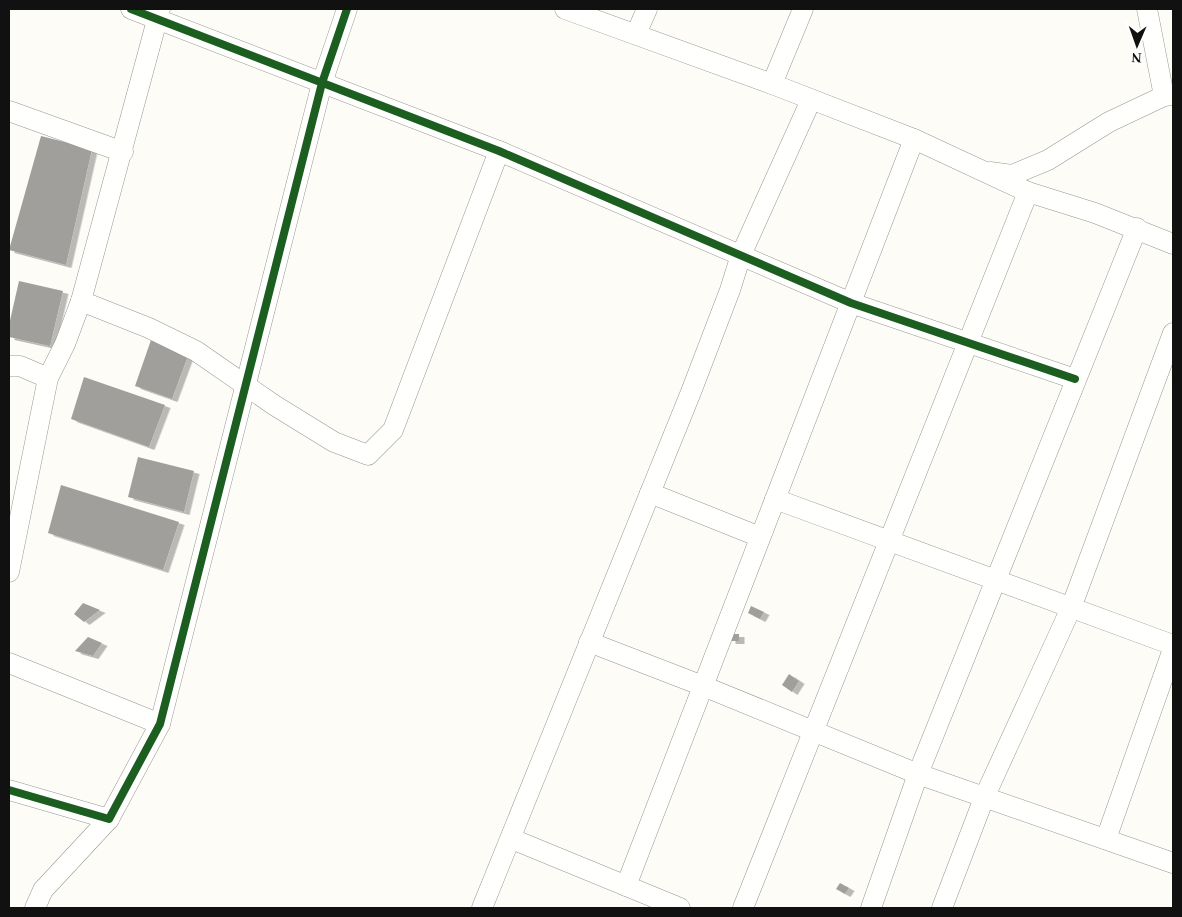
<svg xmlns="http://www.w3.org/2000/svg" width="1182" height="917" font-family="'Times New Roman',serif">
  <defs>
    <filter id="shadow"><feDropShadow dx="5.5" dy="3" stdDeviation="0" flood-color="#0004"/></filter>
  </defs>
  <rect width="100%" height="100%" fill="#fdfcf7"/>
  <g fill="#a19f9c" filter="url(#shadow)">
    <polygon points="41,136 92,149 66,265 9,250"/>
    <polygon points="19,281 63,291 50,346 9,337 9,325"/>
    <polygon points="151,340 189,353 172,399 135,386"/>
    <polygon points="84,377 165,405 149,447 71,419"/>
    <polygon points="138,457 194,471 184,512 128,497"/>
    <polygon points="61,485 179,522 163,570 48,533"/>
    <polygon points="83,603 100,610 84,622 74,614"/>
    <polygon points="751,606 764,612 760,619 748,613"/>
    <rect x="730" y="634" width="9" height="7"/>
    <polygon points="88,637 102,643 93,656 75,651"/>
    <polygon points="789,674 799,681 792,692 782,685"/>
    <polygon points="840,883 849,888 845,894 836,889"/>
  </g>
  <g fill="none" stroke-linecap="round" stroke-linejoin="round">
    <g stroke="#979795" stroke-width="21">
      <g id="street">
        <polyline points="131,9 499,151 851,303 1075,379"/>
        <polyline points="565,9 772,84 914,139 1028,192 1095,213 1173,244"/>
        <polyline points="1147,9 1164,96"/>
        <polyline points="636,34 647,9"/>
        <polyline points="772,84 803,9"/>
        <polyline points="9,111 123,152"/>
        <polyline points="990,172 1012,175 1048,160 1109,122 1164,96 1173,95"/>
        <polyline points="81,301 149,328 196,351 274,405 334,442 368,455 393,430 499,151"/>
        <polyline points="9,366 20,366 48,378"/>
        <polyline points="650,493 760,537"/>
        <polyline points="775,499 1173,645"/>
        <polyline points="9,572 48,378 65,344 81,301 160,9"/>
        <polyline points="589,642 703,686 918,774 1173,863"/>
        <polyline points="9,663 160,724"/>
        <polyline points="9,790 109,819 160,724 322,83 347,9"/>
        <polyline points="512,839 680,908"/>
        <polyline points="1106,839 1173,649"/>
        <polyline points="626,886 914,139"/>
        <polyline points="35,908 43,890 109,819"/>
        <polyline points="482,908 691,392 730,290 741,255 811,100"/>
        <polyline points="743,908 1028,192"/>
        <polyline points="871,908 918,774 1137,228"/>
        <polyline points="942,908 984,798 1071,608 1173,333"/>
      </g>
    </g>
    <use href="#street" stroke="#fffffe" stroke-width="20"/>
    <g stroke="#fff" stroke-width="11">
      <g id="cycleway">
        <polyline points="131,9 499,151 851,303 1075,379"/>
        <polyline points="9,790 109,819 160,724 322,83 347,9"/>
      </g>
    </g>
    <use href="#cycleway" stroke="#1b5e20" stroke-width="8"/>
  </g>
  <rect width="1182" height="917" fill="none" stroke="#111111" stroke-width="20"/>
  <g transform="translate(1137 45) rotate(182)" stroke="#ffffff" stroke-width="4" paint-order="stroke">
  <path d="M0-4L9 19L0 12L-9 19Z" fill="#111111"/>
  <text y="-8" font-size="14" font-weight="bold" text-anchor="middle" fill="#111111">N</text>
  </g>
</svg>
